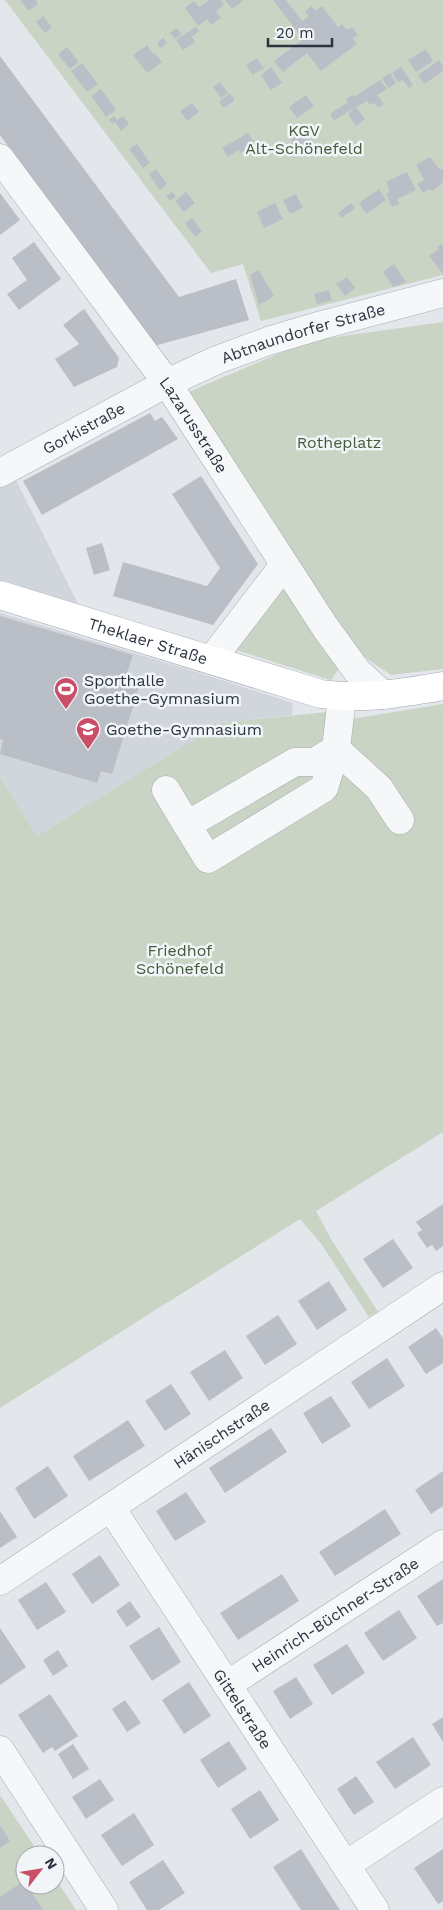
<svg xmlns="http://www.w3.org/2000/svg" width="443" height="1910" font-family="'Work Sans',sans-serif">
  <rect width="100%" height="100%" fill="#e3e6ea"/>
  <g fill="#d1d5dc">
    <polygon points="15,478 78,604 0,581 0,487"/>
    <polygon points="0,613 187,669 293,703 292,715 221,723 37,836 0,778"/>
  </g>
  <g fill="#c9d4c4">
    <polygon points="5,0 443,0 443,275 261,321 243,264 211,273"/>
    <polygon points="443,322 443,669 391,675 354,650 184,394 308,341"/>
    <polygon points="284,581 340,667 331,680 236,650"/>
    <polygon points="443,704 443,1132 316,1211 331,1239 378,1312 369,1317 322,1245 300,1219 0,1408 0,778 37,836 221,723 327,712 352,719"/>
    <polygon points="0,1795 40,1855 25,1855 25,1885 55,1885 55,1878 76,1910 0,1910"/>
  </g>
  <g fill="#babfc7">
    <polygon points="20,0 36,0 38,4 28,11"/>
    <polygon points="210,0 220,0 224,5 216,11 221,18 211,25 207,19 198,26 185,8 194,1 199,7"/>
    <polygon points="225,0 244,0 232,9"/>
    <polygon points="273,0 286,0 302,21 309,16 305,11 312,6 315,11 322,6 338,27 342,24 347,30 352,27 358,35 353,38 357,44 321,71 307,53 283,72 274,61 303,39"/>
    <polygon points="43,16 52,27 45,33 36,22"/>
    <polygon points="196,27 199,31 192,37 195,42 183,50 176,40"/>
    <polygon points="177,28 182,34 175,39 170,33"/>
    <polygon points="163,38 167,43 160,48 157,43"/>
    <polygon points="147,45 153,54 155,53 162,62 147,73 133,55"/>
    <polygon points="67,47 79,62 70,69 58,54"/>
    <polygon points="426,49 433,61 416,72 408,60"/>
    <polygon points="0,56 179,297 236,279 249,320 154,346 0,135"/>
    <polygon points="257,58 264,68 253,75 246,65"/>
    <polygon points="439,60 443,66 443,71 424,84 418,75"/>
    <polygon points="82,63 98,84 87,92 71,71"/>
    <polygon points="271,67 282,83 271,90 261,75"/>
    <polygon points="401,67 413,85 409,88 403,80 398,82 392,73"/>
    <polygon points="390,73 396,83 388,88 382,78"/>
    <polygon points="380,80 387,89 377,95 384,104 378,108 375,103 370,105 367,101 334,120 330,114 348,102 346,99 353,95 354,97"/>
    <polygon points="220,82 228,93 221,98 213,87"/>
    <polygon points="101,89 116,110 106,117 91,96"/>
    <polygon points="230,93 235,100 224,108 219,102"/>
    <polygon points="306,95 314,106 297,118 289,107"/>
    <polygon points="192,103 199,112 187,121 180,111"/>
    <polygon points="356,107 365,119 356,126 348,114"/>
    <polygon points="114,116 117,120 123,116 129,124 121,131 115,122 112,124 109,120"/>
    <polygon points="300,131 303,135 305,133 313,145 295,158 286,146 293,142 290,138"/>
    <polygon points="248,133 255,143 250,147 252,149 246,153 244,151 241,153 239,150 228,157 222,148"/>
    <polygon points="137,144 150,163 143,168 129,149"/>
    <polygon points="430,157 440,170 442,169 443,170 443,182 433,191 429,189 423,193 417,184 424,180 416,165"/>
    <polygon points="156,169 167,184 160,190 149,174"/>
    <polygon points="407,172 416,190 397,199 399,204 392,207 386,194 390,192 386,182"/>
    <polygon points="379,189 386,200 366,214 359,203"/>
    <polygon points="172,192 176,196 170,201 166,196"/>
    <polygon points="186,192 195,203 184,212 175,201"/>
    <polygon points="0,193 20,220 0,235"/>
    <polygon points="296,194 303,208 290,214 283,200"/>
    <polygon points="275,203 283,219 264,228 257,212"/>
    <polygon points="351,203 355,208 341,218 338,213"/>
    <polygon points="192,218 202,232 195,237 185,223"/>
    <polygon points="34,242 61,279 19,310 7,294 27,280 12,258"/>
    <polygon points="441,244 443,246 443,274 429,256 439,249 437,247"/>
    <polygon points="394,264 406,282 393,287 383,272"/>
    <polygon points="259,270 274,296 259,305 250,275"/>
    <polygon points="347,277 355,288 345,296 336,284"/>
    <polygon points="329,290 332,300 317,304 314,294"/>
    <polygon points="84,309 119,358 117,367 74,387 55,359 79,344 63,325"/>
    <polygon points="150,413 155,421 162,417 178,439 42,515 23,481"/>
    <polygon points="201,476 258,564 213,625 113,596 123,562 207,586 220,568 172,494"/>
    <polygon points="102,543 110,570 94,575 86,548"/>
    <polygon points="0,616 133,655 126,675 141,681 112,774 101,771 97,783 0,754 3,740 0,739"/>
    <polygon points="443,1204 443,1246 436,1251 432,1245 427,1248 417,1233 422,1230 416,1222"/>
    <polygon points="393,1239 413,1268 383,1288 363,1259"/>
    <polygon points="329,1281 347,1310 317,1330 298,1301"/>
    <polygon points="278,1315 297,1344 265,1365 246,1336"/>
    <polygon points="436,1328 443,1338 443,1363 426,1374 408,1347"/>
    <polygon points="225,1350 243,1378 209,1401 190,1372"/>
    <polygon points="387,1358 405,1386 369,1409 351,1382"/>
    <polygon points="171,1384 191,1414 165,1431 145,1401"/>
    <polygon points="331,1396 351,1426 322,1444 303,1413"/>
    <polygon points="128,1420 145,1446 89,1481 73,1456"/>
    <polygon points="271,1428 287,1452 225,1493 209,1468"/>
    <polygon points="48,1466 68,1496 34,1519 15,1488"/>
    <polygon points="443,1471 443,1506 431,1514 415,1490"/>
    <polygon points="186,1492 206,1522 175,1541 156,1511"/>
    <polygon points="385,1509 401,1534 335,1576 319,1552"/>
    <polygon points="0,1511 17,1537 0,1548"/>
    <polygon points="100,1555 120,1585 92,1604 72,1574"/>
    <polygon points="282,1574 299,1601 238,1640 220,1613"/>
    <polygon points="443,1579 443,1623 437,1626 417,1596"/>
    <polygon points="46,1582 66,1612 37,1630 18,1600"/>
    <polygon points="130,1601 141,1617 127,1627 116,1611"/>
    <polygon points="399,1610 417,1638 383,1661 364,1633"/>
    <polygon points="159,1627 181,1662 152,1681 129,1646"/>
    <polygon points="0,1628 26,1667 0,1685"/>
    <polygon points="347,1644 365,1673 332,1695 313,1665"/>
    <polygon points="58,1650 68,1666 53,1676 43,1660"/>
    <polygon points="296,1677 313,1704 290,1719 273,1691"/>
    <polygon points="189,1682 211,1716 184,1734 162,1700"/>
    <polygon points="50,1694 78,1736 55,1751 52,1747 43,1753 18,1715"/>
    <polygon points="125,1700 141,1723 127,1732 112,1709"/>
    <polygon points="443,1717 443,1742 432,1724"/>
    <polygon points="413,1737 431,1765 395,1789 376,1762"/>
    <polygon points="229,1741 247,1769 218,1788 200,1760"/>
    <polygon points="73,1744 89,1769 73,1779 58,1754"/>
    <polygon points="356,1776 374,1802 354,1815 337,1789"/>
    <polygon points="100,1779 114,1800 86,1819 72,1797"/>
    <polygon points="260,1790 279,1820 250,1839 231,1809"/>
    <polygon points="134,1813 154,1845 122,1866 101,1835"/>
    <polygon points="0,1825 10,1841 0,1848"/>
    <polygon points="301,1849 327,1890 340,1910 301,1910 273,1867"/>
    <polygon points="443,1849 443,1901 438,1904 414,1868"/>
    <polygon points="163,1860 185,1893 159,1910 147,1910 129,1882"/>
    <polygon points="24,1881 25,1885 27,1885 43,1910 0,1910 0,1897"/>
  </g>
  <g fill="none" stroke-linecap="round" stroke-linejoin="round">
    <g stroke="#a8adb4" stroke-width="29">
      <g id="minor">
        <path id="s1" d="M0,158L167,383L325,627L357,671L383,695"/>
        <path id="s2" d="M0,473L167,383L217,360L268,341L322,325L443,293"/>
        <polyline points="212,659 284,565"/>
        <polyline points="342,697 336,749 379,788 400,820"/>
        <polygon points="336,749 324,788 208,859 187,825 295,762 315,762"/>
        <polyline points="166,790 187,825"/>
        <path id="s3" d="M111,1508L375,1910"/>
        <path id="s4" d="M0,1581L443,1286"/>
        <path id="s5" d="M227,1685L443,1544"/>
        <polyline points="0,1750 104,1910"/>
        <polyline points="346,1865 443,1801"/>
      </g>
    </g>
    <g stroke="#a3abb5" stroke-width="29">
      <g id="major">
        <path id="s6" d="M0,595L321,694C362,700 402,693 443,686"/>
      </g>
    </g>
    <use href="#minor" stroke="#f5f7f9" stroke-width="28"/>
    <use href="#major" stroke="#fff" stroke-width="28"/>
  </g>
  <defs>
    <g id="stadium-pin" transform="scale(1.25)"><path d="M0 17L-7.5 6A9.5 9.5 0 1 1 7.5 6Z" fill="#c84f67" stroke="#f2f5f8"/><path d="M0-5a6.5 5 0 1 0 0 10a6.5 5 0 1 0 0-10ZM-3.5-1.8h7v3.6h-7Z" fill="#fff"/></g>
    <g id="school-pin" transform="scale(1.25)"><path d="M0 17L-7.5 6A9.5 9.5 0 1 1 7.5 6Z" fill="#c84f67" stroke="#f2f5f8"/><path d="M0-5L7-2L0 1L-7-2ZM-4 1L0 2.5L4 1V4Q0 6-4 4Z" fill="#fff"/></g>
  </defs>
  <g fill-rule="evenodd">
    <use href="#stadium-pin" x="66" y="689"/>
    <use href="#school-pin" x="88" y="729"/>
  </g>
  <g text-anchor="middle" dominant-baseline="central" stroke-width="5" stroke-linejoin="round" paint-order="stroke">
    <g font-size="16" fill="#425c39" stroke="#f2f5f8">
      <text x="304" y="130">KGV<tspan x="304" dy="18">Alt-Schönefeld</tspan></text>
      <text x="339" y="442">Rotheplatz</text>
      <text x="180" y="950">Friedhof<tspan x="180" dy="18">Schönefeld</tspan></text>
    </g>
    <g font-size="16" fill="#2b3441" stroke="#f2f5f8">
      <text stroke="none"><textPath href="#s2" startOffset="335">Abtnaundorfer Straße</textPath></text>
      <text stroke="none"><textPath href="#s1" startOffset="330">Lazarusstraße</textPath></text>
      <text stroke="none"><textPath href="#s2" startOffset="95">Gorkistraße</textPath></text>
      <text stroke="none"><textPath href="#s6" startOffset="155">Theklaer Straße</textPath></text>
      <text stroke="none"><textPath href="#s4" startOffset="266">Hänischstraße</textPath></text>
      <text stroke="none"><textPath href="#s5" startOffset="129">Heinrich-Büchner-Straße</textPath></text>
      <text stroke="none"><textPath href="#s3" startOffset="240">Gittelstraße</textPath></text>
    </g>
    <g font-size="16" fill="#2b3441" stroke="#f2f5f8" text-anchor="start">
      <text x="84" y="680">Sporthalle<tspan x="84" dy="18">Goethe-Gymnasium</tspan></text>
      <text x="106" y="729">Goethe-Gymnasium</text>
    </g>
  </g>
  <g transform="translate(40 1870) rotate(59)"><circle r="24" fill="#f2f5f8" stroke="#a2a8af"/>
  <path d="M0-4L9 19L0 12L-9 19Z" fill="#c84f67"/>
  <text y="-8" font-size="14" font-weight="bold" text-anchor="middle" fill="#2b3441">N</text>
  </g>
  <path d="M268 38v8h64v-8" fill="none" stroke="#2b3441" stroke-width="2.5"/>
  <text x="276" y="38" font-size="15" fill="#2b3441" stroke="#f2f5f8" stroke-width="4" paint-order="stroke">20 m</text>
</svg>
